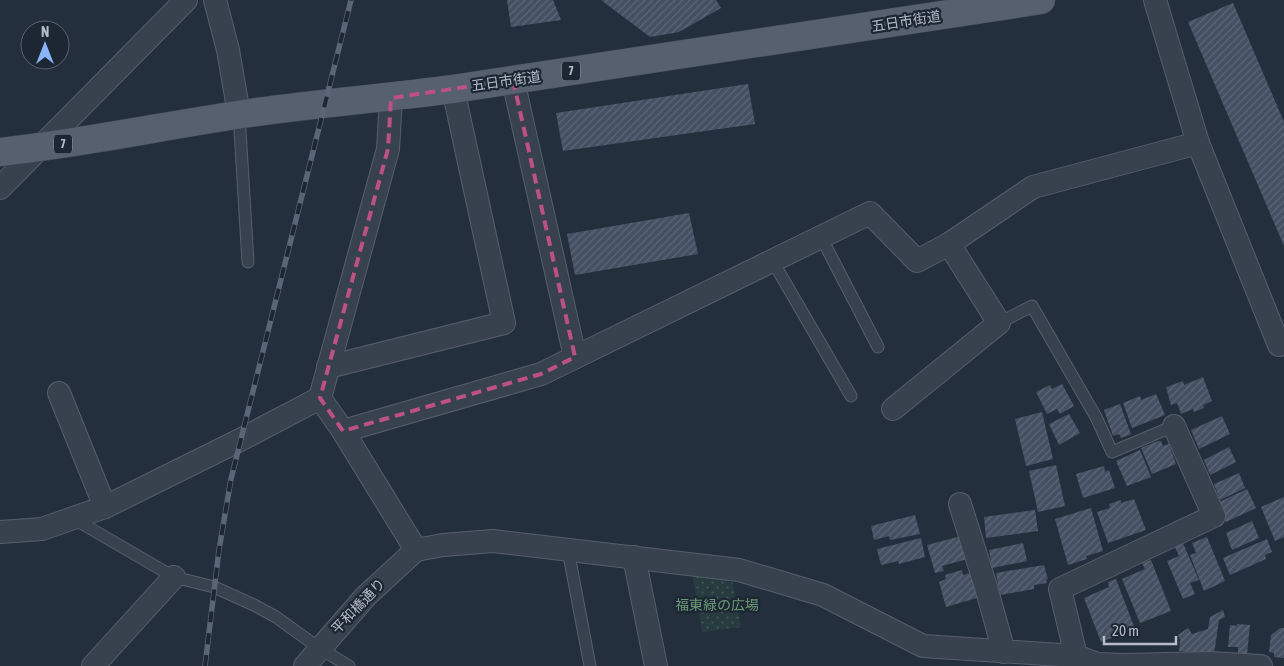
<svg xmlns="http://www.w3.org/2000/svg" width="1284" height="666" font-family="'Asap Condensed','Noto Sans JP',sans-serif">
  <defs>
    <pattern id="grass-dots" width="8" height="8" patternUnits="userSpaceOnUse" patternTransform="scale(1.25)"><rect width="8" height="8" fill="#263c3f"/><path d="M2 2h.1M6 6h.1" fill="none" stroke="#435659" stroke-width="1.8" stroke-linecap="round"/></pattern>
    <pattern id="building-hatch" width="6" height="6" patternUnits="userSpaceOnUse" patternTransform="scale(1.25)"><rect width="6" height="6" fill="#455162"/><path d="M-1 1l2-2M0 6l6-6M5 7l2-2" fill="none" stroke="#5d6877"/></pattern>
  </defs>
  <rect width="100%" height="100%" fill="#242f3e"/>
  <polygon fill="url(#grass-dots)" points="692,572 733,583 741,627 702,632"/>
  <g fill="url(#building-hatch)">
    <polygon points="507,0 553,0 561,20 511,27"/>
    <polygon points="601,0 716,0 721,8 679,32 650,37"/>
    <polygon points="1233,3 1284,122 1284,246 1188,22"/>
    <polygon points="748,84 755,124 563,151 556,113"/>
    <polygon points="689,213 698,254 575,275 567,234"/>
    <polygon points="1203,377 1212,401 1203,405 1204,408 1194,412 1193,409 1181,414 1177,403 1171,405 1166,387 1183,381 1184,385"/>
    <polygon points="1062,384 1074,406 1060,414 1057,409 1047,414 1036,392 1050,385 1052,389"/>
    <polygon points="1156,394 1165,415 1132,428 1123,403 1140,396 1141,400"/>
    <polygon points="1120,404 1131,434 1121,438 1119,434 1113,436 1104,410"/>
    <polygon points="1042,412 1053,459 1026,466 1015,419"/>
    <polygon points="1069,414 1080,433 1059,445 1049,424"/>
    <polygon points="1222,416 1230,434 1199,449 1191,430"/>
    <polygon points="1158,441 1161,441 1163,446 1169,444 1176,464 1152,474 1141,448"/>
    <polygon points="1229,447 1236,462 1210,475 1204,460"/>
    <polygon points="1140,450 1151,477 1127,486 1116,461"/>
    <polygon points="1056,465 1065,506 1038,512 1029,471"/>
    <polygon points="1104,466 1105,472 1109,470 1115,488 1083,498 1076,474"/>
    <polygon points="1239,473 1245,488 1220,500 1214,484"/>
    <polygon points="1247,489 1256,508 1226,522 1217,503"/>
    <polygon points="1284,497 1284,537 1275,541 1261,507"/>
    <polygon points="1134,499 1146,530 1108,543 1097,512 1110,508 1109,504 1121,500 1121,503"/>
    <polygon points="1091,508 1103,551 1086,556 1087,559 1068,565 1055,519"/>
    <polygon points="1035,510 1038,531 986,538 984,517"/>
    <polygon points="915,515 920,534 890,540 889,536 874,540 871,526"/>
    <polygon points="1252,521 1259,538 1232,550 1226,533"/>
    <polygon points="965,535 971,558 942,566 944,571 935,573 927,545"/>
    <polygon points="1207,537 1225,581 1204,591 1190,555 1196,553 1192,543"/>
    <polygon points="921,538 925,557 899,564 898,561 881,565 877,549"/>
    <polygon points="1267,539 1272,552 1265,555 1266,559 1230,575 1223,558"/>
    <polygon points="1182,541 1199,580 1190,583 1195,594 1183,599 1167,561 1179,556 1174,545"/>
    <polygon points="1023,543 1027,561 992,568 989,550"/>
    <polygon points="1151,560 1171,611 1140,623 1122,579 1145,569 1142,563"/>
    <polygon points="1044,565 1048,579 1046,579 1047,583 1034,585 1034,589 1000,595 996,573"/>
    <polygon points="962,570 963,575 974,572 980,597 946,607 939,582 946,579 945,575"/>
    <polygon points="1116,579 1135,629 1101,642 1084,598 1109,587 1108,582"/>
    <polygon points="1223,610 1225,617 1219,620 1214,654 1179,651 1180,640 1178,635 1188,628 1192,634 1208,629 1210,617"/>
    <polygon points="1237,624 1250,625 1247,654 1238,654 1238,647 1228,647 1230,625 1237,626"/>
    <polygon points="1280,628 1284,628 1284,658 1274,657 1274,653 1269,652 1271,635"/>
  </g>
  <g fill="none" stroke-linecap="round" stroke-linejoin="round">
    <g stroke="#565f6c" stroke-width="13">
      <g id="lane">
        <polyline points="239,114 248,262"/>
        <polyline points="821,237 878,347"/>
        <polyline points="772,260 851,396"/>
        <polyline points="999,323 1032,306 1096,417 1112,452 1174,426"/>
        <polyline points="74,519 174,577 214,587 254,605 276,617 319,648 349,666"/>
        <polyline points="568,550 590,666"/>
      </g>
    </g>
    <g stroke="#565f6c" stroke-width="24">
      <g id="street">
        <polyline points="215,0 228,50 239,114"/>
        <polyline points="1155,0 1198,143 1279,345 1284,343"/>
        <polyline points="513,80 575,357"/>
        <polyline points="0,188 186,0"/>
        <polyline points="949,244 1033,187 1198,143"/>
        <polyline points="328,367 504,323 453,89"/>
        <polyline points="59,393 105,507"/>
        <polyline points="320,398 343,431 416,550"/>
        <polyline points="343,431 541,374 870,213 917,261 949,244 999,323 893,409"/>
        <polyline points="960,504 986,587 1004,652"/>
        <polyline points="0,532 42,529 105,507 240,440 320,398 388,149 391,98"/>
        <polyline points="416,550 443,545 493,541 739,570 823,595 923,646 1076,656 1097,664 1124,665 1210,663 1261,666"/>
        <polyline points="634,557 656,666"/>
        <polyline points="1076,656 1060,589 1214,516 1174,426"/>
        <polyline points="93,666 174,577"/>
        <polyline points="305,666 366,596 416,550"/>
      </g>
    </g>
    <g stroke="#414a57" stroke-width="29">
      <path id="primary" d="M0,152C84,143 167,125 250,113C318,103 386,98 453,89L1041,0"/>
    </g>
    <use href="#lane" stroke="#38414e" stroke-width="11"/>
    <use href="#street" stroke="#38414e" stroke-width="22"/>
    <use href="#primary" stroke="#56606e" stroke-width="28"/>
    <g stroke="#5a6575" stroke-width="5.5">
      <polyline id="rail" points="205,666 219,550 231,479 351,0"/>
    </g>
    <use href="#rail" stroke="#1d2633" stroke-width="4" stroke-dasharray="11" stroke-linecap="butt"/>
  </g>
  <path fill="none" stroke="#bd5182" stroke-width="4" stroke-dasharray="10 6" stroke-linejoin="round" d="M513,80L575,357L541,374L343,431L320,398L388,149L391,98Z"/>
  <g text-anchor="middle" dominant-baseline="central" stroke-width="4.5" stroke-linejoin="round" paint-order="stroke">
    <g fill="#1d2633" stroke="#878f9c" stroke-width="1">
      <rect x="562" y="61.5" width="18" height="19" rx="4"/>
      <rect x="54" y="134.5" width="18" height="19" rx="4"/>
    </g>
    <g font-size="12" font-weight="bold" fill="#b4bcc9">
      <text x="571" y="71">7</text>
      <text x="63" y="144">7</text>
    </g>
    <g font-size="14" fill="#b4bcc9" stroke="#1d2633">
      <text transform="translate(906 21) rotate(-9)">五日市街道</text>
      <text transform="translate(506 81) rotate(-8)">五日市街道</text>
      <text transform="translate(358 606) rotate(-46)">平和橋通り</text>
    </g>
    <g font-size="14" fill="#6b9a76" stroke="#1d2633">
      <text x="717" y="605">福東緑の広場</text>
    </g>
  </g>
  <g transform="translate(45 45)"><circle r="24" fill="#1d2633" stroke="#59626f"/>
  <path d="M0-4L9 19L0 12L-9 19Z" fill="#8ab4f8"/>
  <text y="-8" font-size="14" font-weight="bold" text-anchor="middle" fill="#b4bcc9">N</text>
  </g>
  <path d="M1104 636v8h72v-8" fill="none" stroke="#b4bcc9" stroke-width="2.5"/>
  <text x="1112" y="636" font-size="15" fill="#b4bcc9" stroke="#1d2633" stroke-width="4" paint-order="stroke">20 m</text>
</svg>
